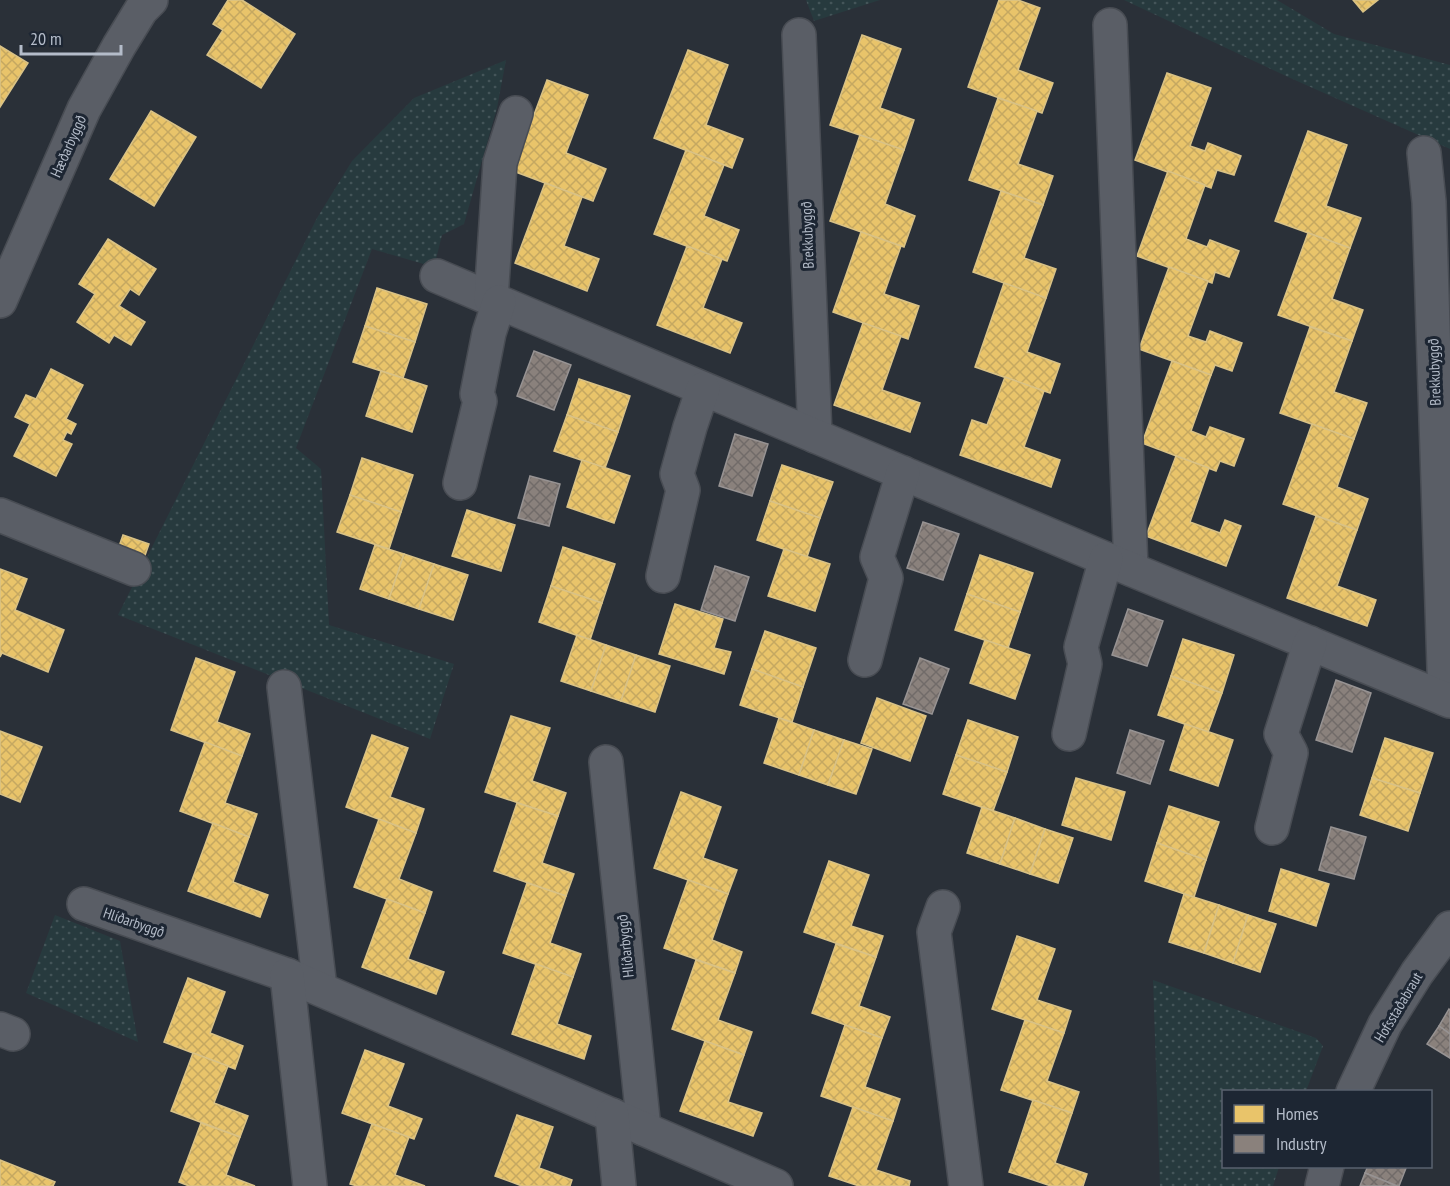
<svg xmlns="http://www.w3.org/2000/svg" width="1450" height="1186" font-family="'PT Sans Narrow',sans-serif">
  <defs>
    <pattern id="grass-dots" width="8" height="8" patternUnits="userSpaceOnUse" patternTransform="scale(1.5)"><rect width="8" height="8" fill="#273a3e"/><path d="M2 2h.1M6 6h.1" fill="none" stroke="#445559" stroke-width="1.8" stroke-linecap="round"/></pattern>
    <pattern id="homes-cross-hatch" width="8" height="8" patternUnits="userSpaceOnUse" patternTransform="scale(1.5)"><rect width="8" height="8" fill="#e9c46a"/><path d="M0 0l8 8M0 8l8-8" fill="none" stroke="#c5a861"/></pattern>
    <pattern id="industry-cross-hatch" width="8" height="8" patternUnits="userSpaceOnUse" patternTransform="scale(1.5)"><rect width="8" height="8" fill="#8a817c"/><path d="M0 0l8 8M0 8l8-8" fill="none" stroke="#716b69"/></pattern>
  </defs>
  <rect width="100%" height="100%" fill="#2a3038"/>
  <g fill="url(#grass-dots)">
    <polygon points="806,0 880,0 814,21"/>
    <polygon points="1124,0 1277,0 1334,34 1450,65 1450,149 1288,77"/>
    <polygon points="506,60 497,108 464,224 442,235 434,267 372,249 296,448 321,469 329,625 454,664 430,739 118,615 317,218 352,161 414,98"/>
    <polygon points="55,915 120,941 138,1042 26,993"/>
    <polygon points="1153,980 1316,1038 1323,1046 1306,1091 1224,1092 1224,1166 1279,1167 1273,1186 1160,1186"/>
  </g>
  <g fill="url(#homes-cross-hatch)" stroke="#d9c286" stroke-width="1.5">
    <polygon points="228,0 242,0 295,34 261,88 207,55 223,30 213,24"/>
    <polygon points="999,0 1018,0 1040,8 1018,70 1053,83 1042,113 968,87"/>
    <polygon points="1353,0 1378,0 1363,12"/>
    <polygon points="862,35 901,49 880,108 914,120 904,150 830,125"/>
    <polygon points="0,46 28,63 0,107"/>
    <polygon points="688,50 728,65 706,125 743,139 732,168 654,138"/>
    <polygon points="1167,73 1211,88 1190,146 1205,151 1208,143 1241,156 1234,175 1217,170 1211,188 1135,160"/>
    <polygon points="547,80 588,95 566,153 606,169 593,201 513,171"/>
    <polygon points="998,98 1037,111 1018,164 1053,176 1043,205 969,180"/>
    <polygon points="151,111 196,137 154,206 110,179"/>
    <polygon points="1308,131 1347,145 1326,206 1361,218 1350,248 1275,221"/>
    <polygon points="860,135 904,150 885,204 915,216 904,247 830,221"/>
    <polygon points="686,150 724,165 704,216 739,230 727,261 654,234"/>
    <polygon points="1168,171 1205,185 1186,239 1207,247 1210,240 1239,251 1229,277 1215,272 1212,283 1137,256"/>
    <polygon points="545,183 582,197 564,246 599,259 587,291 515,263"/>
    <polygon points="1001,191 1043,205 1024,258 1056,269 1046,298 973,272"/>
    <polygon points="861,232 901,246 884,294 919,306 908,339 833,312"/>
    <polygon points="1308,233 1350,248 1332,299 1363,310 1352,341 1278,315"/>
    <polygon points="108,239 156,269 139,295 130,289 119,306 145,322 131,345 114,335 109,343 77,322 95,294 79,284"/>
    <polygon points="687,246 722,259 703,308 742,323 730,353 657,325"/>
    <polygon points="1169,267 1208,281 1188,336 1206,342 1210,331 1242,343 1232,371 1215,365 1211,375 1139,349"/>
    <polygon points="1004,283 1046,298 1027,352 1060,364 1050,393 975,367"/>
    <polygon points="377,288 427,304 415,342 365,326"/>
    <polygon points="863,323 901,336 882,390 920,403 910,432 834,405"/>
    <polygon points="365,326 415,342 403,378 353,362"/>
    <polygon points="1310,327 1352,341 1334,392 1367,403 1354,439 1280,413"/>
    <polygon points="1172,361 1211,375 1191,431 1206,437 1210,427 1244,439 1234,466 1220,461 1216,471 1142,443"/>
    <polygon points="51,369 83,385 66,419 76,424 71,434 67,432 63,440 72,444 56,476 14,456 30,424 15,417 26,395 36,399"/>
    <polygon points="381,371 427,386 412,432 366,416"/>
    <polygon points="1005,377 1044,391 1024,447 1060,460 1051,487 960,455 972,420 987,425"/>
    <polygon points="579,379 630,396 618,432 567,415"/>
    <polygon points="567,415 618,432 605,468 554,451"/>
    <polygon points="1312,424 1354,439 1337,487 1368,499 1357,530 1283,504"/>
    <polygon points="1176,456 1209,468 1190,522 1220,533 1225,520 1241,526 1226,566 1146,536"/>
    <polygon points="362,458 413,475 401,512 350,495"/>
    <polygon points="582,460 630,476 614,523 567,507"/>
    <polygon points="782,465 833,482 820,518 770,501"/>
    <polygon points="350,495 401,512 389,549 337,532"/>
    <polygon points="770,501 820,518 807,557 757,540"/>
    <polygon points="467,510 515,525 501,571 452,556"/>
    <polygon points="1316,516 1357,530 1337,586 1376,600 1367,626 1287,598"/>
    <polygon points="123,535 149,544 143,561 117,552"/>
    <polygon points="375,545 404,554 389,599 360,589"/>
    <polygon points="563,547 615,564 602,603 551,586"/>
    <polygon points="784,549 830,564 815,611 768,596"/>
    <polygon points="404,554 434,564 419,609 389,599"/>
    <polygon points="980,555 1033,573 1020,612 967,594"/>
    <polygon points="434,564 468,575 453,620 419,609"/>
    <polygon points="0,569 27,579 15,610 64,630 48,672 2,653 0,657"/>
    <polygon points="551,586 602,603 590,640 539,622"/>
    <polygon points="967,594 1020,612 1008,648 955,630"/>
    <polygon points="675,604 723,619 714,648 731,652 724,674 659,654"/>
    <polygon points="765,631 816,648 803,687 752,669"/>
    <polygon points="577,635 606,645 591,691 561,681"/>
    <polygon points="1183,639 1234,655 1222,693 1171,676"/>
    <polygon points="985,640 1030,655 1015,699 970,683"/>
    <polygon points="606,645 636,655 621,701 591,691"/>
    <polygon points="636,655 670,666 655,712 621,701"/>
    <polygon points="196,658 235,672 217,722 250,734 242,756 171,730"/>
    <polygon points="752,669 803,687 792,722 740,705"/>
    <polygon points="1171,676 1222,693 1208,732 1158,715"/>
    <polygon points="877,698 926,716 910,761 861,743"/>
    <polygon points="511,716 550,728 532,781 566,793 558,816 485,792"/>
    <polygon points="779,718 814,730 799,775 764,763"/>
    <polygon points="968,720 1018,737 1007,772 956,755"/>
    <polygon points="1185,724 1233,740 1218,786 1170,770"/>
    <polygon points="814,730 844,740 828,785 799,775"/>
    <polygon points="0,731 42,747 20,802 0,794"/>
    <polygon points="372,735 408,748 390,797 424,809 416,833 346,807"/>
    <polygon points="1385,738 1433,753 1420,793 1372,778"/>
    <polygon points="844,740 872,749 856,794 828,785"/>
    <polygon points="205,742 242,756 225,803 257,814 249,837 180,811"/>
    <polygon points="956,755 1007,772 993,811 943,794"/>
    <polygon points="1076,778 1125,792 1111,840 1062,825"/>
    <polygon points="1372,778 1420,793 1408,831 1360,815"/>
    <polygon points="681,792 721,807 703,858 737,870 728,894 654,868"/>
    <polygon points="517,803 558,816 542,863 574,874 566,896 494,871"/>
    <polygon points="1169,806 1219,822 1206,860 1157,843"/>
    <polygon points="982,807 1015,818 1000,864 967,853"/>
    <polygon points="1015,818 1045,829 1030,874 1000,864"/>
    <polygon points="379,819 416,833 399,879 432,892 425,913 354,887"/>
    <polygon points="213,823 249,837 233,882 268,895 260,917 188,891"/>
    <polygon points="1045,829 1073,838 1058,883 1030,874"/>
    <polygon points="1157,843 1206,860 1194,897 1145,881"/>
    <polygon points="829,861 869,875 851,926 883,936 876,957 804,932"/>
    <polygon points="1281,869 1329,884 1316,926 1269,911"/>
    <polygon points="688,880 728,894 712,940 742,952 735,973 664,948"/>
    <polygon points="527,883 566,896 550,943 581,954 573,977 503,953"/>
    <polygon points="1184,894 1219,905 1204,953 1169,942"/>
    <polygon points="387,899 425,913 408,959 444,972 436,994 362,967"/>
    <polygon points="1219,905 1248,915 1233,963 1204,953"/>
    <polygon points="1248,915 1276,924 1260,972 1233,963"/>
    <polygon points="1017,936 1055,949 1037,1000 1071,1011 1064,1033 992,1009"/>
    <polygon points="836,944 876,957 859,1006 890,1017 882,1038 812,1013"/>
    <polygon points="696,960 735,973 718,1020 752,1032 744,1055 672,1029"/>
    <polygon points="536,964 573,977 557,1024 591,1036 584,1059 512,1034"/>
    <polygon points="188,978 225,992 210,1033 243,1046 235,1069 164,1042"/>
    <polygon points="1025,1020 1064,1033 1047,1081 1079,1092 1072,1113 1001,1090"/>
    <polygon points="845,1025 882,1038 865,1087 900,1099 893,1121 821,1096"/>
    <polygon points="705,1041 744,1055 728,1102 762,1113 753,1136 680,1111"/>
    <polygon points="365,1050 404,1064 388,1106 422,1119 414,1139 342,1113"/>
    <polygon points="193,1053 228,1066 214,1103 248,1116 240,1137 171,1111"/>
    <polygon points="1033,1100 1072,1113 1055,1163 1087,1174 1083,1186 1051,1186 1009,1172"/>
    <polygon points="853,1107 893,1121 876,1170 910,1181 909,1186 859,1186 829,1176"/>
    <polygon points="517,1115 553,1127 539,1168 572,1180 570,1186 522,1186 495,1176"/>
    <polygon points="201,1123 240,1137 226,1175 255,1186 189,1186 179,1182"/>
    <polygon points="372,1124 409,1137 395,1175 425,1186 357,1186 350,1184"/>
    <polygon points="0,1160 55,1182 53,1186 0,1186"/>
  </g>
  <g fill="url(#industry-cross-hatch)" stroke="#979393" stroke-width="1.5">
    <polygon points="534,351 571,365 554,410 517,396"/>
    <polygon points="735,434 768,444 752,496 719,486"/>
    <polygon points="530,476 560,484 549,526 518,518"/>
    <polygon points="923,522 959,534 943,580 907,568"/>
    <polygon points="715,566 749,577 735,621 701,610"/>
    <polygon points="1128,609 1163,621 1147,666 1112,655"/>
    <polygon points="920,658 949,669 932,714 903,704"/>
    <polygon points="1336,680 1371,693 1352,752 1316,740"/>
    <polygon points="1130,730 1164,741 1150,784 1117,773"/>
    <polygon points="1331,827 1366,837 1354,879 1319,870"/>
    <polygon points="1449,1009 1450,1010 1450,1034 1439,1026"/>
    <polygon points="1439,1026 1450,1034 1450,1058 1427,1044"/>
    <polygon points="1368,1166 1403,1166 1406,1168 1399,1186 1397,1186 1365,1173"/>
    <polygon points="1365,1173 1397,1186 1360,1186"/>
  </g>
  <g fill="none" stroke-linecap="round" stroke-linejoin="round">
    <g stroke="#484c53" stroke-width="36">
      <g id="minor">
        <polyline points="1110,25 1131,569"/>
        <polyline points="799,35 815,436"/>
        <polyline points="1424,153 1429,202 1445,699"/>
        <polyline points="437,276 1106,559 1450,701"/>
        <polyline points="491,299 500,163 516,113"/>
        <polyline points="0,301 84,109 119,46 141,10 151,0"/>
        <polyline points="460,483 480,401 477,394 489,333 499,302"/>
        <polyline points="0,515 134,569"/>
        <polyline points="663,576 683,490 677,474 690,427 703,389"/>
        <polyline points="865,660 886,578 877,557 903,473"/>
        <polyline points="284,687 320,988"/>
        <polyline points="1069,734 1085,664 1081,647 1106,559"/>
        <polyline points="606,762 644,1129"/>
        <polyline points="1272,828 1291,753 1281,734 1310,643"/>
        <polyline points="84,904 287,975 776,1186"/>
        <polyline points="943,907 934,932 966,1186"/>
        <polyline points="287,975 310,1186"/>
        <polyline points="0,1029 13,1034"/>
        <polyline points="1353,1092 1385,1024 1417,973 1450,928"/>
        <polyline points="612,1115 619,1186"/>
        <polyline points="1322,1186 1327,1166"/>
      </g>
    </g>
    <use href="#minor" stroke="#5a5e66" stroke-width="33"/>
  </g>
  <g text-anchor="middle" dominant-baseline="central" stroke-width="6" stroke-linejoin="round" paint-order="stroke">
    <g font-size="15" fill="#b4bcc9" stroke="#1d2633">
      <text transform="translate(68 146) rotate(-66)">Hæðarbyggð</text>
      <text transform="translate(807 235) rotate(-92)">Brekkubyggð</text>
      <text transform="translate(1434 372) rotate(-92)">Brekkubyggð</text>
      <text transform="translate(134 922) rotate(19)">Hlíðarbyggð</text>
      <text transform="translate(625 946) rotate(-96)">Hlíðarbyggð</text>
      <text transform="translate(1398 1007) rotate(-59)">Hofsstaðabraut</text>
    </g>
  </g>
  <rect x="1222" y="1090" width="210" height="78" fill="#1d2633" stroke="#59626f" stroke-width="1.5"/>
  <rect x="1234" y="1105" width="30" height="18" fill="#e9c46a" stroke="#59626f" stroke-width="1.5"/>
  <text x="1276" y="1120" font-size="18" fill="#b4bcc9">Homes</text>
  <rect x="1234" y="1135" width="30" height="18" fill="#8a817c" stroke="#59626f" stroke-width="1.5"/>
  <text x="1276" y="1150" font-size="18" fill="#b4bcc9">Industry</text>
  <path d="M21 45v9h100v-9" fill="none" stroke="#b4bcc9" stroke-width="3"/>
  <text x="30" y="45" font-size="18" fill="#b4bcc9" stroke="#1d2633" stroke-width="4.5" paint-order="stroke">20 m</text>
</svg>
